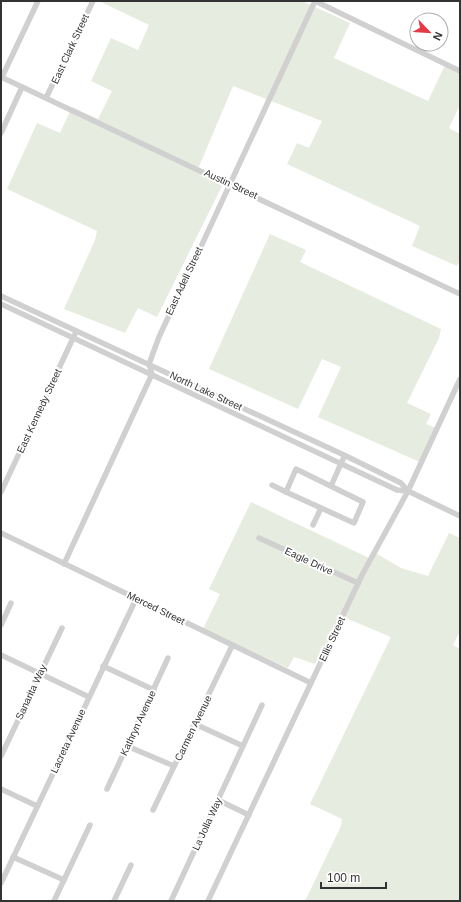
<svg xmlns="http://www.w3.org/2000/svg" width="461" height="902" font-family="Arial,sans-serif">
  <rect width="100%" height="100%" fill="#fff"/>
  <g fill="#e6ecdf">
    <polygon points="99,1 302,1 350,23 334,58 428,101 446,63 460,69 460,105 449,128 460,134 460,260 457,266 412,246 420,226 287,164 297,143 309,148 322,121 233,86 198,169 224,182 157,317 138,308 125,333 64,309 95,240 97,231 7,189 37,123 60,133 72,107 98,119 112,91 91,81 111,38 138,50 149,25"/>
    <polygon points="270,234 306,250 300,262 441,329 439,338 407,403 431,414 426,424 436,428 422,463 318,417 341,367 322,359 298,409 209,369"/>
    <polygon points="251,502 369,558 372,551 401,568 428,576 449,533 460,538 460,631 453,645 460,649 460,901 305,901 341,826 342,819 310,804 391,637 341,616 315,664 294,657 288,668 203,629 220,594 209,589"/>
  </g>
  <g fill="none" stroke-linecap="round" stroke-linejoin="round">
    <g stroke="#d0d0d0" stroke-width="5.5">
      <polyline points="315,1 460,71"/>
      <polyline points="1,77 460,294"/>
      <polyline points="2,77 38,1"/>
      <polyline points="46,98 93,1"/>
      <polyline points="1,133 22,87"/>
      <polyline points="1,296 344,455 401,483 408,491"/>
      <polyline points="1,304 397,490 408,491 460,516"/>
      <polygon points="296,469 363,502 354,523 286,492"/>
      <polyline points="272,485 286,492"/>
      <polyline points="331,486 343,459"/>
      <polyline points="1,492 75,334"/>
      <polyline points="313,525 321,508"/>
      <polyline points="1,533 311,683"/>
      <polyline points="259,538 358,583"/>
      <polyline points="64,564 152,374 149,364 159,337 315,1"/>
      <polyline points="1,625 11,603"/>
      <polyline points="1,655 89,697"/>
      <polyline points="103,666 154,690"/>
      <polyline points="195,724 243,746"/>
      <polyline points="127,746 174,766"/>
      <polyline points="1,756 62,628"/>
      <polyline points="1,789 37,806"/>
      <polyline points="107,789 168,658"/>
      <polyline points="218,800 249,815"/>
      <polyline points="153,810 232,646"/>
      <polyline points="13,857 64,880"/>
      <polyline points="1,883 136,599"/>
      <polyline points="54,901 90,825"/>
      <polyline points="114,901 131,865"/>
      <polyline points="171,901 262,705"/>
      <polyline points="208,901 362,575 408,491 460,379"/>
    </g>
  </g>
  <g text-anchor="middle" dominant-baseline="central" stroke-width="4" stroke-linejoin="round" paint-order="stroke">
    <g font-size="10" fill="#333" stroke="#fff">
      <text transform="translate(70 49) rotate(-65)">East Clark Street</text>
      <text transform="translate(231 184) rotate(25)">Austin Street</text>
      <text transform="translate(184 281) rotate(-65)">East Adell Street</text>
      <text transform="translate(206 391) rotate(25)">North Lake Street</text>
      <text transform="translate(39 411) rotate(-65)">East Kennedy Street</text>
      <text transform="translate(309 561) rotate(25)">Eagle Drive</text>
      <text transform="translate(156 608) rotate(26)">Merced Street</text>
      <text transform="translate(332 639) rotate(-65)">Ellis Street</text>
      <text transform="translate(31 692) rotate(-65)">Sanarita Way</text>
      <text transform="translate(138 723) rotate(-65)">Kathryn Avenue</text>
      <text transform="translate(193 728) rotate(-64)">Carmen Avenue</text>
      <text transform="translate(68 741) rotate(-65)">Lacreta Avenue</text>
      <text transform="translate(207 824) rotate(-65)">La Jolla Way</text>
    </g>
  </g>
  <rect width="461" height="902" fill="none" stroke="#333333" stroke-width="4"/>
  <g transform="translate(429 32) rotate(115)"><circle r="19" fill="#ffffff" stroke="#adadad"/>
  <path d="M0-3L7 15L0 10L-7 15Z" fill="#e63946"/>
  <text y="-6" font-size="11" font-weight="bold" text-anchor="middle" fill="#333333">N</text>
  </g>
  <path d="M321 882v6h65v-6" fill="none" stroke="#333333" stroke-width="2"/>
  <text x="327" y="882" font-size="12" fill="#333333" stroke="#ffffff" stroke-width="3" paint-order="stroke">100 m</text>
</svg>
